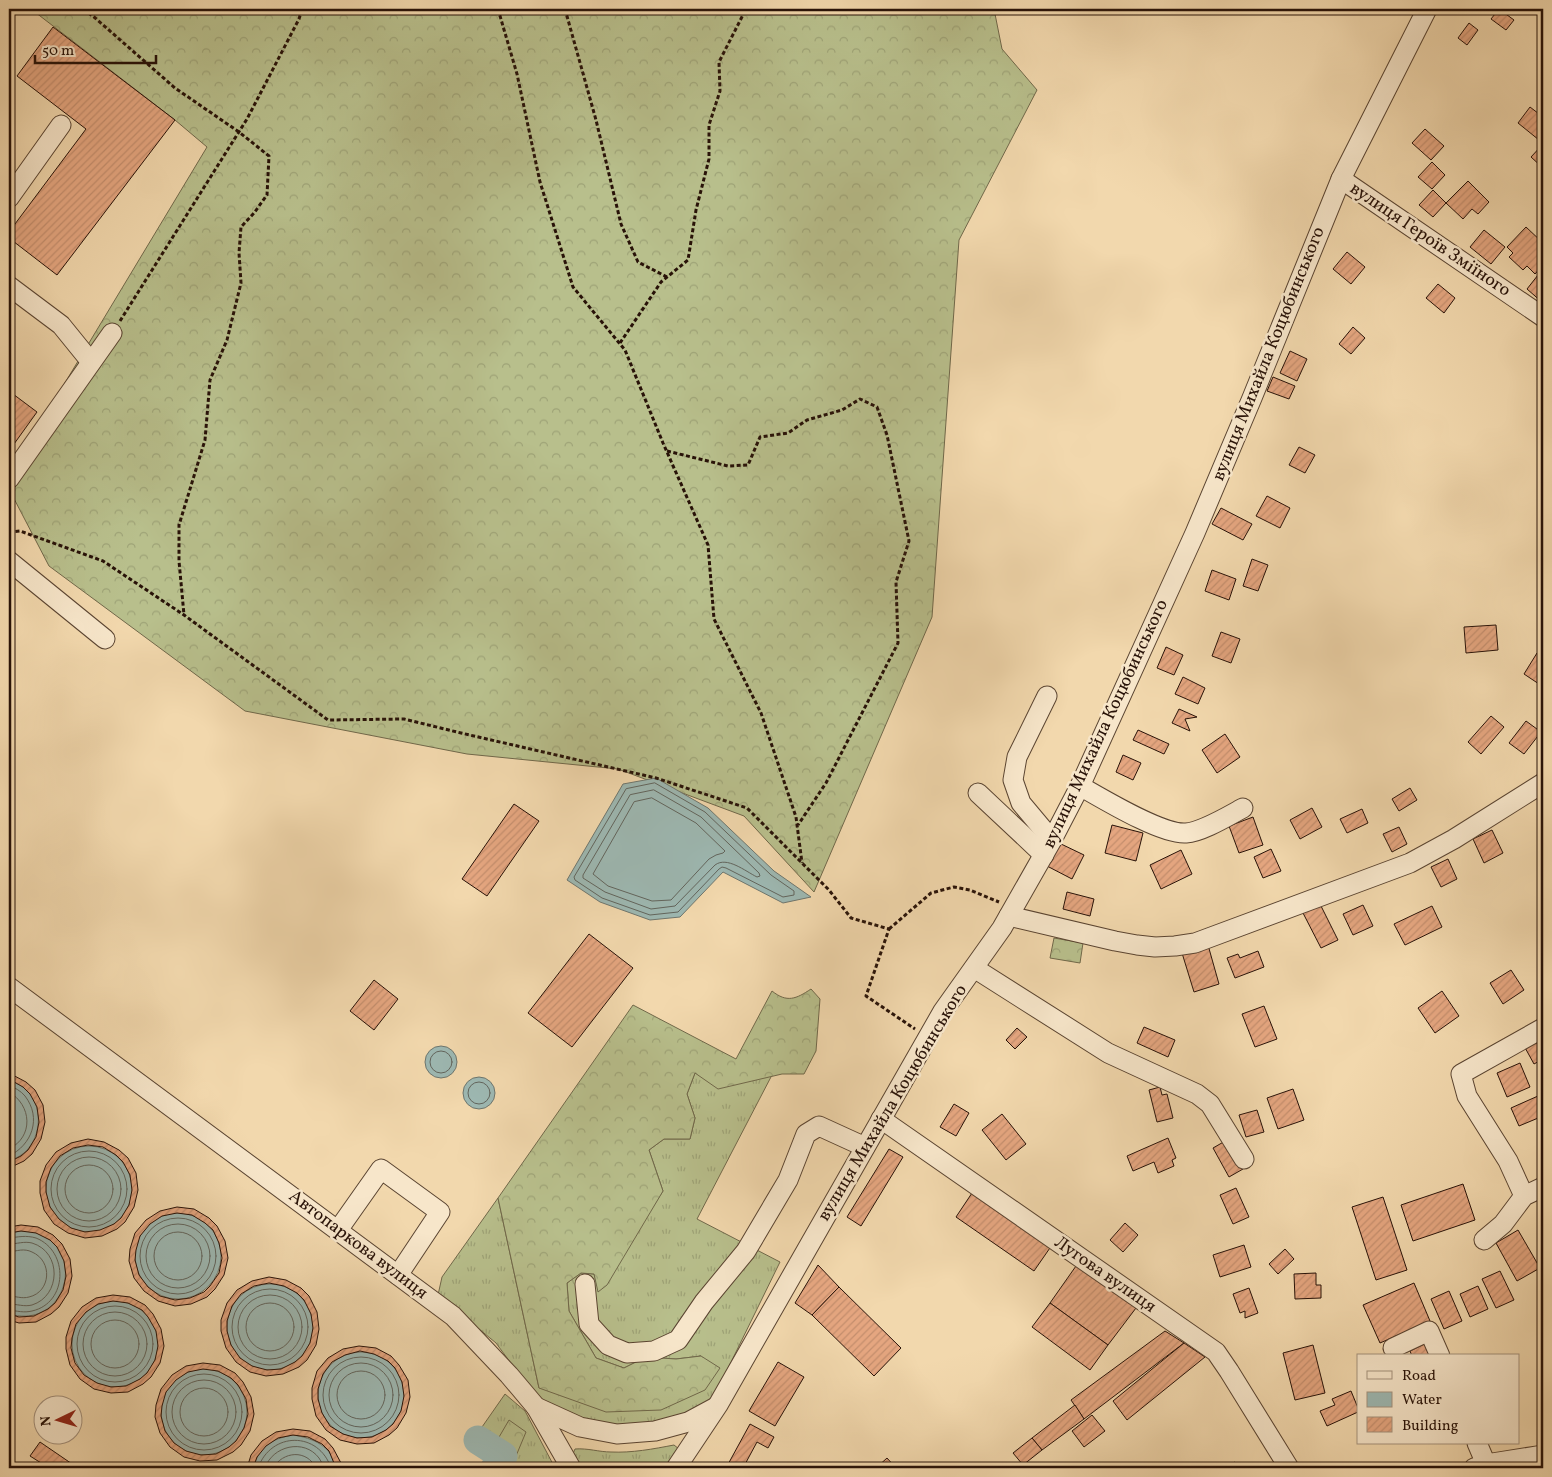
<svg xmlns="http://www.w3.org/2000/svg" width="1552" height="1477" font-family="Vollkorn,serif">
  <defs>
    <pattern id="grass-tufts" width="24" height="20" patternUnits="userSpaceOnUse" patternTransform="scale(1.25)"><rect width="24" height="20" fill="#b8bf8c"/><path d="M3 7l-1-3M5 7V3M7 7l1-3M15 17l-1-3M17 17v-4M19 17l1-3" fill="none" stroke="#9ea377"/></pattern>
    <pattern id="forest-crowns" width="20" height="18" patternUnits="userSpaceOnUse" patternTransform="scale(1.25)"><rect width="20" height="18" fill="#b8bf8c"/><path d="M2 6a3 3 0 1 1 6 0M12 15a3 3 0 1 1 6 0" fill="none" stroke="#9ea377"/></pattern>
    <pattern id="building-hatch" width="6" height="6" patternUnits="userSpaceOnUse" patternTransform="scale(1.25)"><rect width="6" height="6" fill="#e5a680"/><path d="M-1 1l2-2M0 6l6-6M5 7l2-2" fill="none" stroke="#c48e6d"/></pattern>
  </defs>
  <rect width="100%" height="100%" fill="#f2d8ad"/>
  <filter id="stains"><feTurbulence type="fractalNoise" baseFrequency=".004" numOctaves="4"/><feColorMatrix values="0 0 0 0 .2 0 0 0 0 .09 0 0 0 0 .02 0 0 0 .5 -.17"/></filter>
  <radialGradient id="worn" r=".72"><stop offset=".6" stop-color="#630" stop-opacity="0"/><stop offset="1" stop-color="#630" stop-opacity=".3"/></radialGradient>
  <g fill="url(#grass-tufts)" stroke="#70684a">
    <polygon points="695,1073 756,1079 772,1075 697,1219 780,1262 713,1399 671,1422 635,1427 584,1421 541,1401 530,1389 496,1343 438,1295 442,1277 498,1198 539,1388 701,1356 676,1359 646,1357 624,1368 596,1358 569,1311 567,1283 581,1273 594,1274 599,1291 663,1191 649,1150 664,1139 690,1139 695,1118 687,1094"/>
    <polygon points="505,1394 525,1411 555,1468 485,1468 503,1442 482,1427"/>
    <path d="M674,1445L679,1449L672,1468H578L572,1456L575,1449C588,1448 599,1452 611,1452C632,1453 653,1449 674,1445Z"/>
  </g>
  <g fill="url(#forest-crowns)" stroke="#70684a">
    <polygon points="31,9 994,9 1002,49 1037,90 959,240 932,617 814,892 744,816 618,769 467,754 245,711 49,566 9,489 9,465 48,411 207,147 175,120"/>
    <polygon points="1054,938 1083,943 1080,963 1050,958"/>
    <path d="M811,989L820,999L816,1051L804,1074H782L718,1089L695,1073L687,1094L695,1118L690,1139H664L649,1150L663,1191L607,1285L598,1292L594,1274L581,1273L567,1283L569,1311L596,1358L624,1368L646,1357L676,1359L701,1356L720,1368L705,1390L661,1410L606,1412L539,1388L498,1198L633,1005L736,1059L772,991C787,1003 796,999 811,989Z"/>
    <polygon points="509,1420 526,1432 511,1468 481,1468"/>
  </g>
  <g fill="#9db8b2" stroke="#6e766e">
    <polygon points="656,778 708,808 774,871 811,897 783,903 723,872 680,917 650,920 600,902 567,880 623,784"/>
    <circle cx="441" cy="1062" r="16"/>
    <circle cx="479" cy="1093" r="16"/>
    <path d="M9,1079C13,1082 19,1084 23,1087C42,1101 43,1131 28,1149C23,1155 16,1158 9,1162Z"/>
    <circle cx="89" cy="1189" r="43"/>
    <circle cx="178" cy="1256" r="43"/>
    <path d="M21,1231C26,1231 32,1231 37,1233C87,1250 67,1330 9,1314V1233Z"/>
    <circle cx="270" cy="1327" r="43"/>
    <circle cx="115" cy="1344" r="43"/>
    <circle cx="361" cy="1395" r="43"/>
    <circle cx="204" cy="1412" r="43"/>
    <path d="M293,1435C313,1438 332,1446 336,1468H253C260,1446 271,1439 293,1435Z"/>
  </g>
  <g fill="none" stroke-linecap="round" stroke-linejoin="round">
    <g stroke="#62655d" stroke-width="1">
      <polygon points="655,783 705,812 771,875 794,891 794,895 783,897 726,868 722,867 719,869 678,912 650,915 602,898 575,880 574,877 626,789"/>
      <path d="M654,790L701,817L759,873L760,876L757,877C745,871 727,856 715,865L675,906L651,909L605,892L583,878V875L630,795Z"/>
      <polygon points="652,798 696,823 725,851 723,853 716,855 709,859 671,900 652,901 608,886 593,874 634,802"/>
      <circle cx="441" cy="1062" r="11"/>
      <circle cx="479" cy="1093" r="11"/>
      <path d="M9,1085C15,1088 21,1091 25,1096C42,1118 32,1145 9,1156"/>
      <path d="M9,1092C32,1105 34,1137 9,1149"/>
      <circle cx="89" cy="1189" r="38"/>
      <circle cx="89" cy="1189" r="32"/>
      <circle cx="89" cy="1189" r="24"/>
      <circle cx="178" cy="1256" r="38"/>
      <circle cx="178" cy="1256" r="32"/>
      <circle cx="178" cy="1256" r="24"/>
      <path d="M9,1238C18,1237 26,1235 36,1238C69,1251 68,1303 32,1311C24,1313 17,1311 9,1310"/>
      <path d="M9,1244C17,1244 24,1241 32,1243C62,1252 61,1296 32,1305C24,1307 17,1304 9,1304"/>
      <path d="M9,1252C17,1251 24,1248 32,1252C53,1261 51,1292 29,1297C22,1299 15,1296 9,1296"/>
      <circle cx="270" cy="1327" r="38"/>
      <circle cx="270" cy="1327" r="32"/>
      <circle cx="270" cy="1327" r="24"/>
      <circle cx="115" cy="1344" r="38"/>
      <circle cx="115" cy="1344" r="32"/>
      <circle cx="115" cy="1344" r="24"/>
      <circle cx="361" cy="1395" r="38"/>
      <circle cx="361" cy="1395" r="32"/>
      <circle cx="361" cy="1395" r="24"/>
      <circle cx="204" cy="1412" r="38"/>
      <circle cx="204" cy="1412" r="32"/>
      <circle cx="204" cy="1412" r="24"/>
      <path d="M258,1468C271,1431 319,1431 331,1468"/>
      <path d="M265,1468C272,1446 304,1438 319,1458C321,1461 323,1465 325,1468"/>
      <path d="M273,1468C283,1451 307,1449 316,1468"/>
    </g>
    <polyline stroke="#9db8b2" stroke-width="29" points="478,1440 503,1456 495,1468"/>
  </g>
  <g fill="url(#building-hatch)" stroke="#281208" fill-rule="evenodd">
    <polygon points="1499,9 1514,20 1506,30 1491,19"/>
    <polygon points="1469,23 1478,30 1467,45 1458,38"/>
    <polygon points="53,27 175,120 57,275 9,238 9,232 86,129 17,76"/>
    <polygon points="1530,107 1543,117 1543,135 1539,140 1518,123"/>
    <polygon points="1425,129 1444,146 1431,160 1412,143"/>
    <polygon points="1543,144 1543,168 1531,157"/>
    <polygon points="1432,162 1445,175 1432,189 1418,177"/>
    <polygon points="1468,181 1489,202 1478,214 1472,209 1463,219 1446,203"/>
    <polygon points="1433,190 1446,203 1433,217 1419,205"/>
    <polygon points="1526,227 1543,243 1543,265 1535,274 1527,266 1523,270 1509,257 1513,253 1507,247"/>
    <polygon points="1484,230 1505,247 1491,264 1470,247"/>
    <polygon points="1347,252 1365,267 1351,284 1333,269"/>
    <polygon points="1538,275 1543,279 1543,303 1527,289"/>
    <polygon points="1438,284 1455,298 1444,313 1426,298"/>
    <polygon points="1353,327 1365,338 1351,354 1339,344"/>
    <polygon points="1290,351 1307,359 1297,381 1280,373"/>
    <polygon points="1273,377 1295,386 1289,399 1267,391"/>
    <polygon points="9,391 37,412 9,451"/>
    <polygon points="1299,447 1315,455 1305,473 1289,465"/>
    <polygon points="1267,496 1290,508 1280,528 1256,516"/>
    <polygon points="1221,508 1252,524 1243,540 1212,524"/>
    <polygon points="1252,559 1268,565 1258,591 1243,586"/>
    <polygon points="1212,570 1236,579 1229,600 1205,591"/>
    <polygon points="1496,625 1498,650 1466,653 1464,627"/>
    <polygon points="1221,632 1240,639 1231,663 1212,656"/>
    <polygon points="1166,647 1183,655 1174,675 1157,668"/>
    <polygon points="1537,653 1543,657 1542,686 1524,674"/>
    <polygon points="1183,677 1205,688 1198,704 1175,694"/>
    <polygon points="1179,709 1197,717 1185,719 1190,731 1172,723"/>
    <polygon points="1491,716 1504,727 1481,754 1468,742"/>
    <polygon points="1526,721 1541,732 1524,754 1509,743"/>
    <polygon points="1138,730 1169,744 1164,754 1133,740"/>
    <polygon points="1225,734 1240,757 1217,773 1202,750"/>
    <polygon points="1123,755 1141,763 1133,780 1116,772"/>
    <polygon points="1410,788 1417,800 1399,811 1392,799"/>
    <polygon points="514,804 539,821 487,896 462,879"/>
    <polygon points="1312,808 1322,827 1300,839 1290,820"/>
    <polygon points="1362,809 1368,823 1347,833 1340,819"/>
    <polygon points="1253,817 1263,845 1239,853 1229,826"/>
    <polygon points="1112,825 1143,833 1136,861 1105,853"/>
    <polygon points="1399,827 1407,844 1392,852 1383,834"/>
    <polygon points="1492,830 1503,853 1484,863 1473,839"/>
    <polygon points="1059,843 1084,855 1072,879 1047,866"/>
    <polygon points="1271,849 1281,871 1263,878 1254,857"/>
    <polygon points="1181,850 1192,874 1161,889 1150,865"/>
    <polygon points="1448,859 1457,879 1441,887 1431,867"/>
    <polygon points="1067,892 1094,899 1090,916 1063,909"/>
    <polygon points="1320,904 1338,940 1321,948 1303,913"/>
    <polygon points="1363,905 1373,926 1353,935 1343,914"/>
    <polygon points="1432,906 1442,927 1405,945 1394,924"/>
    <polygon points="589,934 633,968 572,1047 528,1013"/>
    <polygon points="1208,945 1219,984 1194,992 1182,953"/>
    <polygon points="1258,951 1264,967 1235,978 1227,958 1238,954 1240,958"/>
    <polygon points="1511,970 1524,990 1503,1004 1490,983"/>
    <polygon points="374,980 398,999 374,1030 350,1011"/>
    <polygon points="1442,991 1459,1016 1435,1033 1418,1008"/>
    <polygon points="1264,1006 1277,1039 1255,1047 1242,1014"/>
    <polygon points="1144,1027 1175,1040 1168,1057 1137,1043"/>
    <polygon points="1017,1028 1027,1037 1015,1049 1006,1040"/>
    <polygon points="1538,1036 1543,1045 1543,1059 1534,1064 1523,1044"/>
    <polygon points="1520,1063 1530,1087 1507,1097 1497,1073"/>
    <polygon points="9,1073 26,1082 35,1090 43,1105 45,1122 41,1139 32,1154 24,1161 9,1168 9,1162 21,1156 28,1150 36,1137 39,1122 37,1107 30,1094 23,1087 9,1079"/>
    <polygon points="1160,1087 1162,1095 1167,1094 1173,1118 1157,1122 1149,1090"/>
    <polygon points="1293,1089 1304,1120 1278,1129 1267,1098"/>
    <polygon points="1538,1096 1543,1109 1543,1116 1519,1126 1511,1108"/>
    <polygon points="954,1104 969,1113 956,1136 940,1127"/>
    <polygon points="1257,1110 1264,1132 1246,1137 1239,1115"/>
    <polygon points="1002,1114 1026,1144 1006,1160 982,1130"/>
    <polygon points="1168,1138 1176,1158 1172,1160 1174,1166 1158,1173 1154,1162 1133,1171 1127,1156"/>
    <path d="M88,1139L104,1142L119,1150L128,1158L136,1173L138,1190L134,1207L125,1222L117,1229L102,1236L85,1238L68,1233L54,1224L44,1210L40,1193V1181L46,1165L56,1152L71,1143ZM88,1145L103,1147L116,1155L123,1162L130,1175L132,1190L129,1205L121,1218L114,1224L100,1230L85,1232L71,1228L59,1219L50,1207L46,1192V1182L51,1168L60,1156L73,1148Z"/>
    <polygon points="1227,1140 1243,1169 1229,1177 1213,1148"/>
    <polygon points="889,1149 903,1157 861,1226 847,1217"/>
    <polygon points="1463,1184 1475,1220 1413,1241 1401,1205"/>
    <polygon points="1236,1188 1249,1217 1233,1224 1220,1195"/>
    <polygon points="974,1190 1052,1245 1034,1271 956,1217"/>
    <polygon points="1383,1197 1407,1270 1376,1280 1352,1207"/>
    <path d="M177,1207L194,1209L209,1218L217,1226L225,1241L228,1258L224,1275L215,1289L207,1297L191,1304L175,1306L158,1301L144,1291L134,1278L129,1261L130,1249L135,1233L146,1220L160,1211ZM177,1213L192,1215L205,1223L213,1230L219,1243L222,1258L219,1273L210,1286L204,1292L190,1298L175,1300L160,1296L148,1287L139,1275L135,1260L136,1250L140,1236L150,1224L162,1216Z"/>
    <polygon points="1125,1223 1138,1235 1123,1252 1110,1240"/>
    <polygon points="21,1225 38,1227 53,1235 62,1244 70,1259 72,1276 68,1293 59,1307 51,1314 36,1322 19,1323 9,1320 9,1314 19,1317 34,1316 48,1309 55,1303 63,1290 66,1276 64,1261 57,1247 50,1240 36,1233 21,1231 9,1233 9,1227"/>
    <polygon points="1518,1230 1540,1268 1517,1281 1496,1243"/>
    <polygon points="1244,1245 1251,1267 1220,1277 1213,1255"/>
    <polygon points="1285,1249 1294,1259 1278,1274 1269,1264"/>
    <polygon points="818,1265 839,1287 812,1315 795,1303"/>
    <polygon points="1076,1266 1136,1308 1108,1345 1050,1303"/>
    <polygon points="1500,1271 1514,1300 1496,1308 1482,1279"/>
    <polygon points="1316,1273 1316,1285 1321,1285 1321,1298 1295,1299 1294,1274"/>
    <path d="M269,1277L286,1280L301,1288L309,1296L317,1312L319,1329L316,1345L307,1360L299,1367L283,1374L266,1376L250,1372L236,1362L226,1348L221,1331V1320L227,1303L237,1290L252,1281ZM269,1283L284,1286L297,1293L304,1300L311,1314L313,1328L310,1343L302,1356L295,1362L281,1369L267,1370L252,1366L240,1358L231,1345L227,1331V1321L232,1306L241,1294L254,1286Z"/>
    <polygon points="1414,1283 1430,1321 1380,1343 1363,1305"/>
    <polygon points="1478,1286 1488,1309 1470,1317 1460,1294"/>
    <polygon points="839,1287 901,1348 874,1376 812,1315"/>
    <polygon points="1249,1288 1258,1313 1245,1318 1245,1311 1240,1313 1233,1294"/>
    <polygon points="1449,1291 1462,1321 1444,1329 1431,1299"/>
    <path d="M113,1295L130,1297L145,1305L153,1314L161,1329L164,1346L160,1363L151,1377L143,1384L128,1392L111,1393L94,1389L80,1379L70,1365L66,1349V1337L71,1321L82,1307L96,1298ZM113,1301L128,1303L142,1310L148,1317L156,1331L158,1346L155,1360L147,1373L140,1379L126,1386L111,1387L97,1383L84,1375L75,1363L71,1348L72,1338L76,1324L86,1312L98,1304Z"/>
    <polygon points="1050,1303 1108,1345 1090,1370 1032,1327"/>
    <polygon points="1165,1331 1184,1343 1084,1419 1071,1400"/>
    <polygon points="1428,1342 1434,1356 1412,1356 1410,1351"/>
    <polygon points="1184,1343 1205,1357 1127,1420 1113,1401"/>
    <polygon points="1313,1345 1325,1393 1295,1400 1283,1353"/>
    <path d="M359,1346L376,1348L391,1356L399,1365L408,1380L410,1397L406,1413L397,1428L389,1435L374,1443L357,1444L340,1440L326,1430L316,1416L312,1399V1388L317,1371L328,1358L343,1349ZM360,1351L374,1354L388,1361L395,1368L402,1382L404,1396L401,1411L393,1424L386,1430L372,1437L357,1438L343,1434L330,1426L322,1413L318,1399V1389L323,1374L332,1362L345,1355Z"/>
    <polygon points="778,1362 804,1377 775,1426 749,1411"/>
    <path d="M203,1363L220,1365L235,1373L243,1382L251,1397L254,1414L250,1431L241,1445L233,1452L217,1460L200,1461L184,1457L170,1447L160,1433L155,1417L156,1405L161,1389L172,1375L186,1366ZM203,1369L218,1371L231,1378L238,1385L246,1399L248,1414L244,1428L236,1441L229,1447L216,1454L201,1455L186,1451L174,1443L165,1431L161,1416L162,1406L166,1392L176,1380L188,1372Z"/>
    <polygon points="1351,1391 1358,1408 1358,1412 1327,1426 1320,1411 1335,1405 1332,1399"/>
    <polygon points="1075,1405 1084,1419 1042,1450 1032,1438"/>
    <polygon points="1092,1415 1105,1431 1084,1447 1072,1431"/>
    <polygon points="750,1424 774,1437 768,1448 757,1442 743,1468 726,1468"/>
    <polygon points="293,1429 310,1431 325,1439 333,1448 341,1463 342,1468 336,1468 329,1451 322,1444 308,1437 293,1435 278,1438 266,1446 257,1457 253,1468 247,1468 251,1455 262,1441 276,1432"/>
    <polygon points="1032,1438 1042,1450 1023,1465 1013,1453"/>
    <polygon points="40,1442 78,1468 49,1468 30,1456"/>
    <polygon points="887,1458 896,1468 876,1468"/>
    <polygon points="1235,1462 1239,1468 1225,1468"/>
  </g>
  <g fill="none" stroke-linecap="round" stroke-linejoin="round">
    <g stroke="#5a4431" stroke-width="21">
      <g id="minor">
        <polyline points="1341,179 1543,317"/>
        <polyline points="9,198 61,125"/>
        <polyline points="9,286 61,325 91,362"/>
        <polyline points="9,479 112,333"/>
        <polyline points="9,561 105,639"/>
        <polyline points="1047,696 1017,757 1013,780 1021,803 1052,840"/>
        <path d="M1080,786C1103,799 1162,835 1186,833C1202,832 1228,816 1243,808"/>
        <polyline points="978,793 1044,855"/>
        <polyline points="1009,916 1115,941 1137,945 1155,947 1175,946 1195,943 1410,863 1454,839 1543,783"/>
        <polyline points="974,968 1108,1053 1197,1094 1210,1104 1244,1159"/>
        <polyline points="9,987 453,1316 509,1375 536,1407 580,1427 617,1434 655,1431 688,1422 714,1408"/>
        <polyline points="881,1119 1216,1352 1229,1371 1289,1468"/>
        <polyline points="1524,1196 1508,1161 1467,1096 1461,1074 1543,1028"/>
        <polyline points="338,1230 381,1169 440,1212 398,1275"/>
        <polyline points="1484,1240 1503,1224 1524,1196 1543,1187"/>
        <polyline points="585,1284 589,1324 608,1345 627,1353 654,1351 678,1340 704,1302 746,1251 788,1180 806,1134 819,1126 865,1147"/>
        <polyline points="1393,1348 1429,1331 1440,1356"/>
        <polyline points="536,1407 571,1468"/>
        <polyline points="1477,1443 1486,1464"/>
        <polyline points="676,1468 718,1405 943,1011 1002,928 1052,840 1080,786 1195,533 1252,398 1341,179 1427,9"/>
        <polyline points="1474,1468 1486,1464 1543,1455"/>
      </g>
    </g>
    <g stroke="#281208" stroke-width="3" stroke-dasharray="4 2.5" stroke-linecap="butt">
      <polyline points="83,9 94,17 175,88 239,132 269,156 267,195 254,213 241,227 239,253 241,283 227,340 210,380 205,440 179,525 179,561 184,615"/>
      <polyline points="498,9 517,74 540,182 573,287 625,350 663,443 708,545 714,619 761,713 796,817 802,863"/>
      <polyline points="565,9 596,120 621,224 638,262 667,277"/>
      <polyline points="120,321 247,119 299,19 302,9"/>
      <polyline points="620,343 661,282 688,260 696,210 709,159 709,125 720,91 719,62 746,9"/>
      <polyline points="667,451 728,466 748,465 760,437 788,433 807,420 842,410 860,399 877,407 887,435 909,541 896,582 898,643 826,783 798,825"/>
      <polyline points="9,532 20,531 103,561 184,615 328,720 404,719 461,733 656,778 747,808 829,890 851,918 889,929 866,996 915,1029"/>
      <polyline points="889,929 931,893 954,887 970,890 999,902"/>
    </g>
    <use href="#minor" stroke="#f7e6ca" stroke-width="19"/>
  </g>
  <g text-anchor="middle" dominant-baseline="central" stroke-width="5" stroke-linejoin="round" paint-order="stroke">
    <g font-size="18" fill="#281208" stroke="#f7e6ca">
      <text transform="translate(1430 240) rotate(34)">вулиця Героїв Зміїного</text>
      <text transform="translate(1269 354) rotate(-68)">вулиця Михайла Коцюбинського</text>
      <text transform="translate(1106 724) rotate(-65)">вулиця Михайла Коцюбинського</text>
      <text transform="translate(893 1103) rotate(-59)">вулиця Михайла Коцюбинського</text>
      <text transform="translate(358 1245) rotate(37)">Автопаркова вулиця</text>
      <text transform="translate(1105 1275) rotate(35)">Лугова вулиця</text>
    </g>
  </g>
  <rect width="1552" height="1477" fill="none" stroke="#f2d8ad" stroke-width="30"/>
  <rect x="10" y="10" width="1532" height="1457" fill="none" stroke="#281208" stroke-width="2.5"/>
  <rect x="15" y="15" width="1522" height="1447" fill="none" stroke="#281208"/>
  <rect x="1357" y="1354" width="162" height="90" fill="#f7e6ca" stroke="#a4917c"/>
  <rect x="1367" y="1371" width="25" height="8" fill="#f7e6ca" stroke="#a4917c"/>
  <text x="1402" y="1380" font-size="15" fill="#281208">Road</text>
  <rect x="1367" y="1392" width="25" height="15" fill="#9db8b2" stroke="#a4917c"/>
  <text x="1402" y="1404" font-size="15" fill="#281208">Water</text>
  <rect x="1367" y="1417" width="25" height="15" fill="url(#building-hatch)" stroke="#a4917c"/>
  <text x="1402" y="1430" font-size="15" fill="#281208">Building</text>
  <g transform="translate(58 1420) rotate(265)"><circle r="24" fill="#f7e6ca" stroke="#a4917c"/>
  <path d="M0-4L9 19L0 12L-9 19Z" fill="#8f2418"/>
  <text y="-8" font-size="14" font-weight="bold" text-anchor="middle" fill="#281208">N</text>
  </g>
  <path d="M35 55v8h121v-8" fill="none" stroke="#281208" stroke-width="2.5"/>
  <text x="42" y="55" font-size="15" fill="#281208" stroke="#f7e6ca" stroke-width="4" paint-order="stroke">50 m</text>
  <rect width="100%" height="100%" filter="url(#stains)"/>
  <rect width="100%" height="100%" fill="url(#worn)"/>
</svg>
